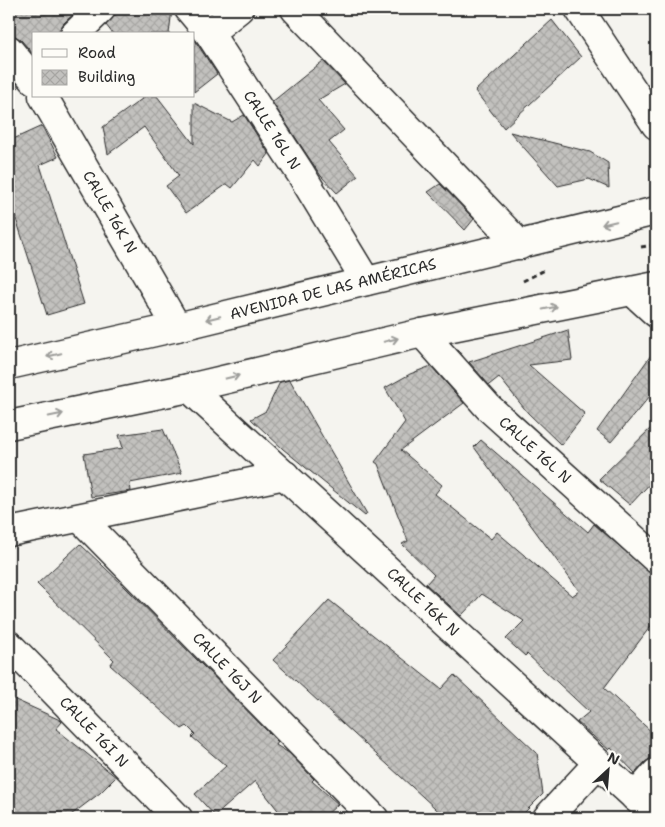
<svg xmlns="http://www.w3.org/2000/svg" width="665" height="827" font-family="'Shantell Sans',sans-serif">
  <defs>
    <pattern id="building-cross-hatch" width="8" height="8" patternUnits="userSpaceOnUse" patternTransform="scale(1.25)"><rect width="8" height="8" fill="#c2c1be"/><path d="M0 0l8 8M0 8l8-8" fill="none" stroke="#a7a6a3"/></pattern>
  </defs>
  <rect width="100%" height="100%" fill="#f5f4ef"/>
  <filter id="ink" filterUnits="userSpaceOnUse"><feTurbulence type="fractalNoise" baseFrequency=".02" numOctaves="2"/><feDisplacementMap in="SourceGraphic" scale="10" xChannelSelector="R" yChannelSelector="G"/><feConvolveMatrix kernelMatrix="1 2 1 2 8 2 1 2 1" color-interpolation-filters="sRGB"/></filter>
  <g filter="url(#ink)">
    <g fill="url(#building-cross-hatch)" stroke="#2b2b2b">
      <polygon points="9,9 79,9 64,23 56,34 34,34 34,55 21,40 15,36 9,35"/>
      <polygon points="116,9 172,9 169,34 113,34 106,25 116,14"/>
      <polygon points="552,20 581,57 504,128 475,91"/>
      <polygon points="194,39 217,74 194,92"/>
      <polygon points="323,61 345,84 318,100 344,130 329,142 358,176 337,193 321,176 272,102"/>
      <polygon points="9,74 19,87 9,93"/>
      <polygon points="146,96 157,96 194,144 194,103 232,122 244,115 269,154 260,166 255,160 232,188 227,184 186,213 166,186 179,176 144,127 108,154 103,127"/>
      <polygon points="42,126 58,157 40,165 84,304 47,315 9,197 9,141"/>
      <polygon points="510,132 590,152 608,163 609,188 589,179 558,186"/>
      <polygon points="440,184 474,219 465,230 428,192"/>
      <polygon points="568,330 572,360 529,365 585,414 561,445 528,413 499,377 489,385 469,362"/>
      <polygon points="656,348 656,389 611,442 597,431"/>
      <polygon points="431,366 464,403 401,450 442,485 435,494 491,539 497,532 572,596 579,591 474,447 481,440 588,532 594,524 656,578 656,619 604,688 656,736 656,758 651,758 645,762 635,773 611,748 609,750 577,722 589,712 527,654 525,656 506,639 524,621 482,594 461,616 426,584 434,575 402,544 408,541 378,464 375,462 405,422 385,388 410,374"/>
      <polygon points="290,380 367,514 365,516 283,449 251,419 266,411 280,382"/>
      <polygon points="656,423 656,477 630,505 599,479"/>
      <polygon points="163,429 182,473 130,483 131,491 91,497 84,454 123,448 119,435"/>
      <polygon points="80,544 125,587 278,742 276,745 289,753 314,779 312,781 338,804 323,818 284,818 255,781 215,816 195,794 226,766 192,737 195,734 187,726 182,729 110,665 114,660 37,584"/>
      <polygon points="329,600 441,689 454,675 537,753 543,794 519,818 446,818 273,660"/>
      <polygon points="9,697 60,720 62,722 56,729 116,777 100,793 67,818 9,818"/>
    </g>
    <g fill="none" stroke-linecap="round" stroke-linejoin="round">
      <g stroke="#2b2b2b" stroke-width="31">
        <g id="street">
          <polyline points="189,9 209,33 301,174 366,281"/>
          <polyline points="295,9 520,245"/>
          <polyline points="579,9 656,125"/>
          <polyline points="209,33 239,9"/>
          <polyline points="75,34 101,9"/>
          <polyline points="9,50 34,80"/>
          <polyline points="43,96 177,327"/>
          <polyline points="633,292 656,313"/>
          <polyline points="422,333 489,408 656,559"/>
          <polyline points="80,518 374,818"/>
          <polyline points="9,532 285,475"/>
          <polyline points="9,645 178,818"/>
          <polyline points="635,797 656,773"/>
          <polyline points="547,818 598,763"/>
        </g>
      </g>
      <g stroke="#2b2b2b" stroke-width="31">
        <g id="secondary">
          <polyline points="9,365 177,327 656,211"/>
          <polyline points="189,388 656,816"/>
          <polyline points="9,425 189,388 422,333 656,286"/>
        </g>
      </g>
      <g stroke="#2b2b2b" stroke-width="3" stroke-dasharray="5 4" stroke-linecap="butt">
        <polyline points="641,247 656,245"/>
        <polyline points="523,281 547,269"/>
      </g>
      <use href="#street" stroke="#fdfcf7" stroke-width="28"/>
      <use href="#secondary" stroke="#fdfcf7" stroke-width="28"/>
    </g>
    <defs><path id="oneway-shaft" d="M-6 0H5M1.5-3L5.5 0L1.5 3" fill="none" stroke-width="1.6" stroke-linecap="round" stroke-linejoin="round" transform="scale(1.25)"/></defs>
    <g stroke="#9e9e9b">
      <use href="#oneway-shaft" transform="translate(609 223) rotate(166)"/>
      <use href="#oneway-shaft" transform="translate(550 308) rotate(-11)"/>
      <use href="#oneway-shaft" transform="translate(213 318) rotate(166)"/>
      <use href="#oneway-shaft" transform="translate(391 340) rotate(-13)"/>
      <use href="#oneway-shaft" transform="translate(54 355) rotate(167)"/>
      <use href="#oneway-shaft" transform="translate(232 377) rotate(-13)"/>
      <use href="#oneway-shaft" transform="translate(56 415) rotate(-12)"/>
    </g>
  </g>
  <g text-anchor="middle" dominant-baseline="central" stroke-width="4" stroke-linejoin="round" paint-order="stroke">
    <g font-size="15" fill="#2b2b2b" stroke="#fdfcf7">
      <text transform="translate(272 130) rotate(57)">CALLE 16L N</text>
      <text transform="translate(110 212) rotate(60)">CALLE 16K N</text>
      <text transform="translate(333 289) rotate(-14)">AVENIDA DE LAS AMÉRICAS</text>
      <text transform="translate(535 450) rotate(42)">CALLE 16L N</text>
      <text transform="translate(423 602) rotate(43)">CALLE 16K N</text>
      <text transform="translate(227 668) rotate(46)">CALLE 16J N</text>
      <text transform="translate(94 732) rotate(46)">CALLE 16I N</text>
    </g>
  </g>
  <rect width="665" height="827" fill="none" stroke="#fdfcf7" stroke-width="30"/>
  <rect x="15" y="15" width="635" height="797" fill="none" stroke="#2b2b2b" stroke-width="2" filter="url(#ink)"/>
  <rect x="32" y="32" width="162" height="65" fill="#fdfcf7" stroke="#a9a8a5"/>
  <rect x="42" y="49" width="25" height="8" fill="#fdfcf7" stroke="#a9a8a5"/>
  <text x="78" y="58" font-size="15" fill="#2b2b2b">Road</text>
  <rect x="42" y="70" width="25" height="15" fill="url(#building-cross-hatch)" stroke="#a9a8a5"/>
  <text x="78" y="82" font-size="15" fill="#2b2b2b">Building</text>
  <g transform="translate(608 770) rotate(26)" stroke="#fdfcf7" stroke-width="4" paint-order="stroke">
  <path d="M0-4L9 19L0 12L-9 19Z" fill="#2b2b2b"/>
  <text y="-8" font-size="14" font-weight="bold" text-anchor="middle" fill="#2b2b2b">N</text>
  </g>
</svg>
